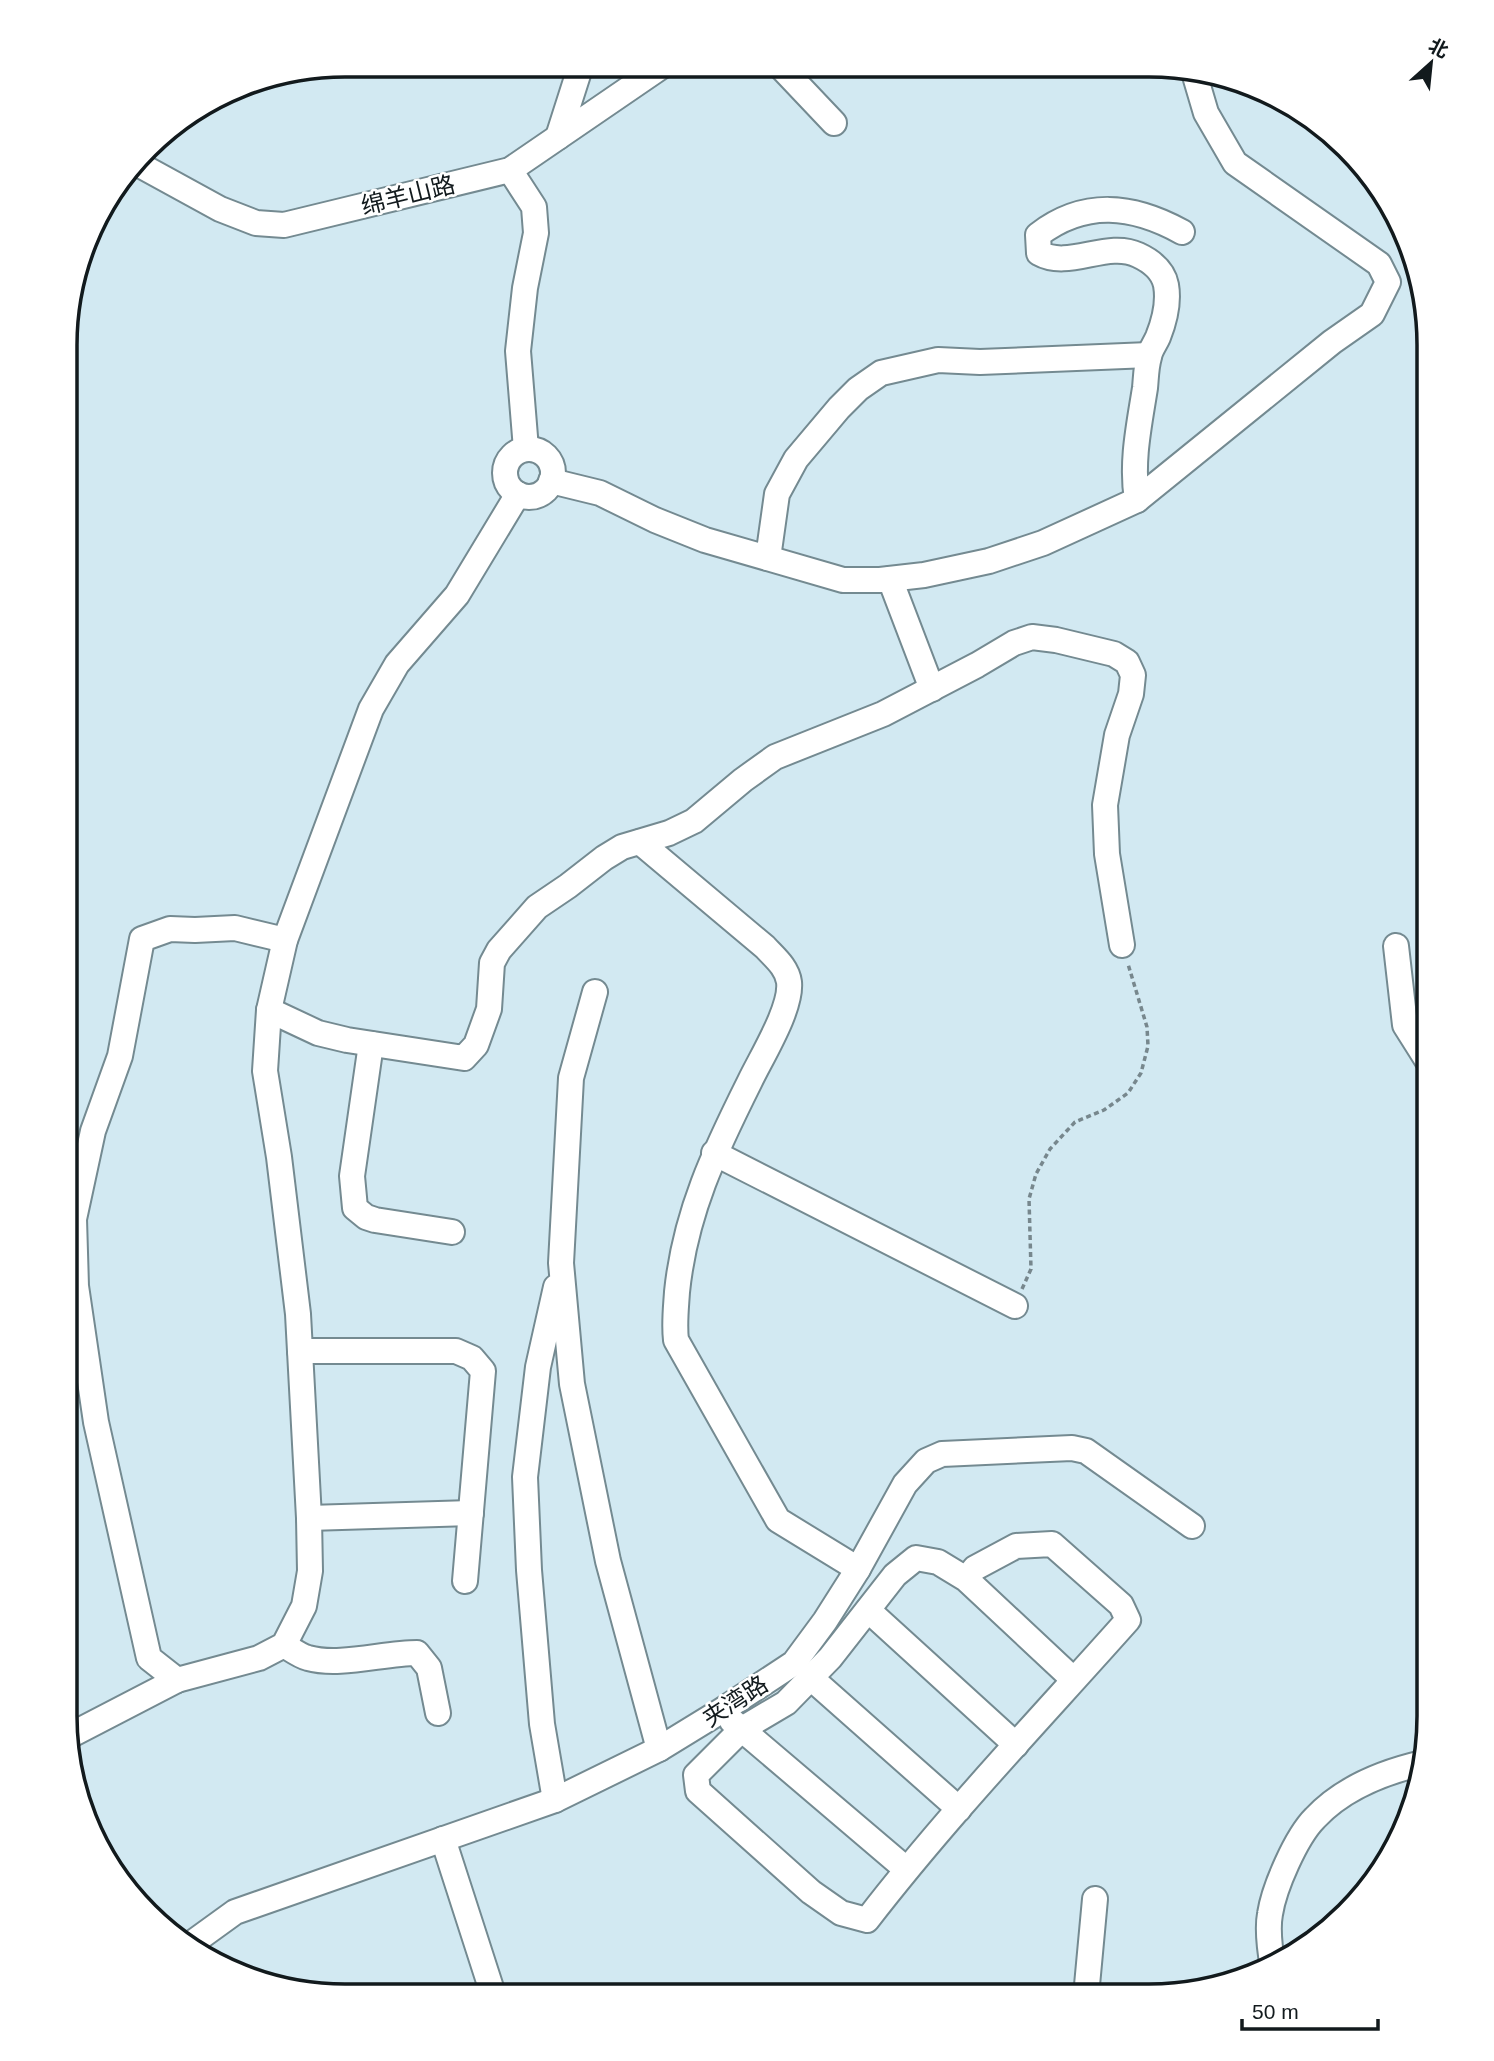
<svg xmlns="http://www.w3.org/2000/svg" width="1494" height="2061" font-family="Helvetica,'Noto Sans SC',sans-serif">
  <rect width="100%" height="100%" fill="#d2e9f2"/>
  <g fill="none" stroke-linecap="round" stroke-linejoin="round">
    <g stroke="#748a91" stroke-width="28">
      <g id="minor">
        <polyline points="780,66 834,123"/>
        <polyline points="558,137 581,65"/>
        <polyline points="136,163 220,209 256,223 284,225 510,170 662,66"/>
        <polyline points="510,170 534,207 536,233 525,288 518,351 526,449"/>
        <circle cx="529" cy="473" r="24"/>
        <polyline points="551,481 600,493 655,520 705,540 843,580 880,580 924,575 989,561 1043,543 1137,500 1332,342 1372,314 1388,282 1379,264 1235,163 1206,113 1193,69"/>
        <path d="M1137,500C1131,462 1139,426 1145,388C1146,378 1146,367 1149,357C1150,350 1155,344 1158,337C1164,322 1169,302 1166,285C1163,270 1151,261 1138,255C1107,240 1069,270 1039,253L1038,235C1085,199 1133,205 1182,232"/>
        <polyline points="768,558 777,494 796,459 839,408 858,389 881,373 938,360 980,362 1149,355"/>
        <polyline points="890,579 932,689"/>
        <path d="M640,842L765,947C774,957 787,967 789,982C792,1008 762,1056 750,1081C715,1151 685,1213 677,1292C676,1308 674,1324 676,1340L778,1520L858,1569"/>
        <polyline points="1396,946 1405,1025 1429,1063"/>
        <polyline points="595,992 571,1078 561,1263 572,1384 608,1561 659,1749"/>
        <polyline points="269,1010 318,1033 347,1040 464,1058 476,1045 489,1009 492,963 499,950 537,907 568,886 604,858 622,847 669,833 694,821 743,780 775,757 883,714 977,665 1014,643 1032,637 1056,640 1114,654 1127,662 1133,675 1131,694 1117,735 1105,805 1107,854 1122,945"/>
        <polyline points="371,1044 352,1176 355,1208 366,1217 375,1220 452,1232"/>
        <polyline points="714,1153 1015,1306"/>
        <polyline points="300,1351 456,1351 472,1358 483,1371 465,1581"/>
        <polyline points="309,1518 471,1513"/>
        <path d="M966,1579L975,1568L1016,1546L1052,1544L1121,1605L1128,1620C1040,1719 948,1815 867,1920L841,1913L811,1892L698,1791L696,1775L742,1729L786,1703L830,1658L895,1575L916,1558L938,1562L966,1579L1074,1680"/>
        <polyline points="868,1610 1016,1745"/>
        <path d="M284,1645C292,1650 300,1656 308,1658C340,1667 383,1653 417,1653L429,1668L438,1713"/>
        <polyline points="811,1678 959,1809"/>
        <polyline points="177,1680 149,1658 96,1422 76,1286 74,1219 93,1131 120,1056 142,939 170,929 195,930 235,928 285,940"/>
        <polyline points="732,1721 906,1869"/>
        <polyline points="69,1736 177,1680 259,1658 284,1645 304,1606 310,1571 309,1518 298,1314 279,1157 265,1071 269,1010 285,940 371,709 397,664 457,595 518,494"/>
        <polyline points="555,1800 542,1724 529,1570 525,1477 538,1367 556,1287"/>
        <polyline points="443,1839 493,1994"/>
        <polyline points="188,1946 235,1912 555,1800 659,1749 721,1711 794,1663 825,1621 858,1569 905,1484 926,1461 942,1454 1072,1448 1086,1451 1192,1526"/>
        <path d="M1273,1968C1270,1951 1267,1930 1270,1914C1274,1888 1296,1837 1315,1818C1343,1788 1384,1772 1423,1763"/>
        <polyline points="1086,1996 1095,1899"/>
      </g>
    </g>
    <polyline stroke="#77878d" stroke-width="3.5" stroke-dasharray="5 3.5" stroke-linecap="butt" points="1022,1289 1031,1269 1029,1199 1036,1174 1050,1149 1075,1122 1104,1110 1128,1093 1141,1073 1148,1046 1147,1027 1128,964"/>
    <use href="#minor" stroke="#fff" stroke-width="24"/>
  </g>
  <g text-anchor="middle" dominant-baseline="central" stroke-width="5" stroke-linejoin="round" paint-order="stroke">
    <g font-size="24" fill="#121a1d" stroke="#fff">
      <text transform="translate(408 195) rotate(-14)">绵羊山路</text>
      <text transform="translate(735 1701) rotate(-33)">夹湾路</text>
    </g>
  </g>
  <path d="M0 0H1494V2061H0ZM345 77H1149A268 268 0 0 1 1417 345V1716A268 268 0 0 1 1149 1984H345A268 268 0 0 1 77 1716V345A268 268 0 0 1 345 77Z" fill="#fff" fill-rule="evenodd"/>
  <path fill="none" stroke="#121a1d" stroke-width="3.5" d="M345 77H1149A268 268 0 0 1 1417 345V1716A268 268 0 0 1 1149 1984H345A268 268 0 0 1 77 1716V345A268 268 0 0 1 345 77Z"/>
  <g transform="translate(1431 63) rotate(27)" stroke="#ffffff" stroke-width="5" paint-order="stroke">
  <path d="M0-5L12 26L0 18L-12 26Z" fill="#121a1d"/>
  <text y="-10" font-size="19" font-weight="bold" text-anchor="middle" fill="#121a1d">北</text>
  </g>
  <path d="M1242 2019v10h136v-10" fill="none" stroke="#121a1d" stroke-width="3.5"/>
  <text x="1252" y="2019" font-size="21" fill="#121a1d" stroke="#ffffff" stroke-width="5" paint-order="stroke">50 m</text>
</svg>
